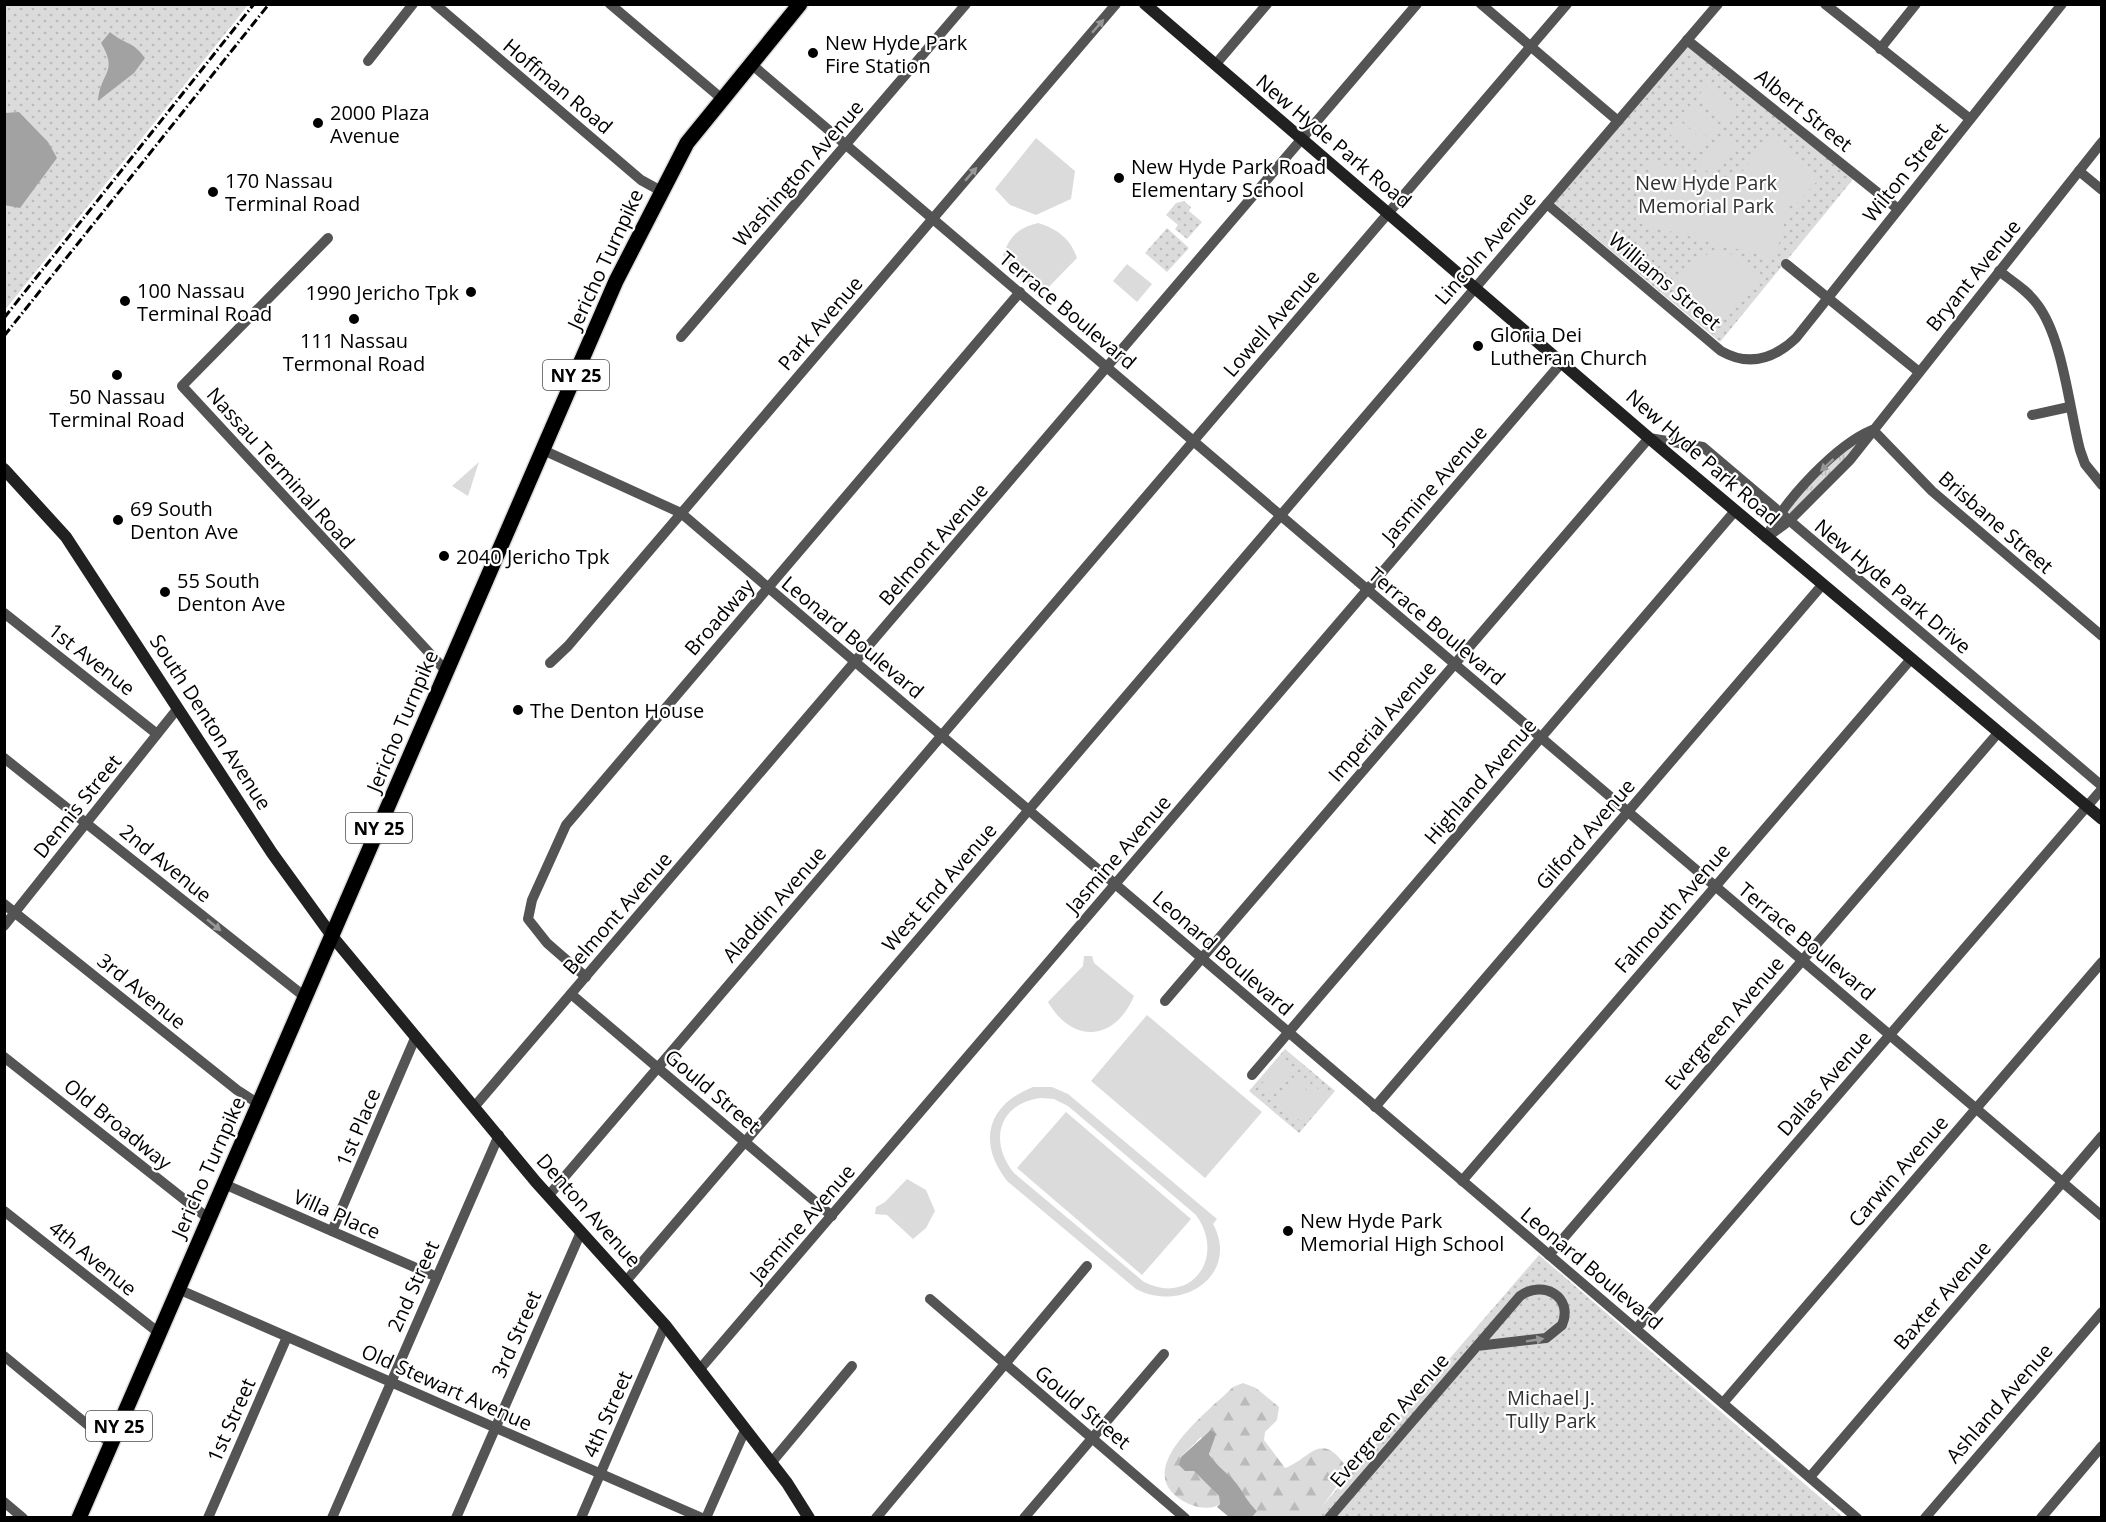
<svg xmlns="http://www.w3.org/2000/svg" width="2106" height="1522" font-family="'Open Sans',sans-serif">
  <defs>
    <pattern id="grass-tufts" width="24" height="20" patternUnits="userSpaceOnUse" patternTransform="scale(1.5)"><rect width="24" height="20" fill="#dbdbdb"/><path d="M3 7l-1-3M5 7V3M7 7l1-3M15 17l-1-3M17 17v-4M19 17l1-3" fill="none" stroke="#bababa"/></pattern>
    <pattern id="forest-firs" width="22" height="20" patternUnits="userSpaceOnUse" patternTransform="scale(1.5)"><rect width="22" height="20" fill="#dbdbdb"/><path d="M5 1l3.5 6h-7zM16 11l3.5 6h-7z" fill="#bababa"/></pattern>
    <pattern id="park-dots" width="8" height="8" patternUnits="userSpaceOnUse" patternTransform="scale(1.5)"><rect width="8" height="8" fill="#dbdbdb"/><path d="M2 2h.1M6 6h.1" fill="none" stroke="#bababa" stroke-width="1.8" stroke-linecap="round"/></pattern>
  </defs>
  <rect width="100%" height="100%" fill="#fff"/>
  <g fill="url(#grass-tufts)">
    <polygon points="1868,434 1799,509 1784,515 1789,502 1856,439"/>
    <polygon points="479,462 468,496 452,486"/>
  </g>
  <path fill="url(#forest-firs)" d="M1243,1383L1256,1388L1279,1407L1277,1420L1265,1432L1264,1440L1285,1468C1310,1459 1320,1430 1345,1465L1342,1479L1314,1518L1252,1517L1257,1510L1247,1503L1236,1484L1216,1466L1201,1437L1181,1457L1219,1496L1220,1504C1212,1510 1198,1508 1189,1504C1124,1474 1207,1413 1233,1387Z"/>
  <g fill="url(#park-dots)">
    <polygon points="5,5 248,5 5,310"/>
    <polygon points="1688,45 1854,178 1720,342 1554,203"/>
    <polygon points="1184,201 1191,207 1189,211 1202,222 1187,239 1175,229 1178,225 1166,215 1176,203"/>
    <polygon points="1167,228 1189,248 1167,272 1145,253"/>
    <polygon points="1285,1049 1335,1091 1299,1133 1249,1091"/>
    <polygon points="1539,1255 1843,1517 1312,1518"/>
  </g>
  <g fill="#dbdbdb" fill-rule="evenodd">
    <polygon points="1709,83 1741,110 1730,123 1698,96"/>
    <polygon points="1693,102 1720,125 1709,138 1682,114"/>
    <polygon points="1678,119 1705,142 1695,155 1667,132"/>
    <polygon points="1725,132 1739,144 1712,175 1698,164"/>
    <polygon points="1036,138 1075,171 1071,199 1036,215 1010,205 995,189"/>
    <polygon points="1770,140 1777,140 1820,178 1798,202 1789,204 1775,259 1635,222 1651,162 1732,183"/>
    <path d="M1038,223C1057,229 1070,238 1077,258L1041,295L1008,264L1003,255C1010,236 1018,228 1038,223Z"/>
    <polygon points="1714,252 1736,255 1761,274 1724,320 1717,321 1672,285 1692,260"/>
    <polygon points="1127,264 1152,284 1137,302 1113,281"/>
    <path d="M1084,956H1092L1094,963L1134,996C1115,1041 1073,1045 1048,1002L1083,966Z"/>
    <polygon points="1147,1015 1262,1112 1205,1178 1091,1081"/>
    <polygon points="1283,1059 1295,1069 1272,1097 1260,1086"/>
    <polygon points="1298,1072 1311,1083 1288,1110 1275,1099"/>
    <polygon points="1313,1085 1326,1095 1303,1123 1290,1112"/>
    <path d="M1033,1087H1052L1068,1094L1217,1219L1213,1224C1240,1273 1184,1314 1136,1289L1007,1181C977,1142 987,1105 1033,1087ZM1041,1098L1054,1099L1068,1106L1196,1215C1227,1258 1190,1306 1144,1282L1014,1173C988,1141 999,1103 1041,1098Z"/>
    <polygon points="1066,1112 1191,1219 1142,1275 1017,1168"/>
    <polygon points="907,1179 926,1190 935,1211 926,1228 913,1239 887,1215 875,1214 876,1207 885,1202"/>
  </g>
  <g fill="#a2a2a2">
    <path d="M110,32C125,45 132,40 145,58L134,73L98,101C100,72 119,73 101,43Z"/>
    <polygon points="19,112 48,142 57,158 20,208 4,205 5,113"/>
    <path d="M1211,1430L1216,1434L1209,1454C1217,1467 1227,1472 1236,1483C1244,1493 1247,1502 1257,1511L1252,1517H1229L1217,1507L1220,1504L1219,1496L1194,1471H1185L1179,1465L1181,1457Z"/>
  </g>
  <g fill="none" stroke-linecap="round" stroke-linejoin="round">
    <g stroke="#dbdbdb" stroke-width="18">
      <polyline id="primary" points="79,1518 616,281 687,143 800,4"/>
    </g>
    <g stroke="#545454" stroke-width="10">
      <polyline points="435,4 641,180 661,191"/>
      <polyline points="610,4 721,98"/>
      <polyline points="1481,4 1618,121"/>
      <polyline points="1825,4 1970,119"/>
      <polyline points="1687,40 1898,209"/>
      <polyline points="1880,49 1916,4"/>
      <polyline points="368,61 413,4"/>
      <polyline points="750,63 2102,1216"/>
      <polyline points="1215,65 1267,4"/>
      <polyline points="2079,171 2102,190"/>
      <path d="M1547,204L1721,351C1749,367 1774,359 1796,338L2062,4"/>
      <polyline points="328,238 182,386 447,672"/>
      <polyline points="1786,264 1919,372"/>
      <path d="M1999,271C2012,281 2028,291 2037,304C2063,338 2069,408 2080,450L2085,464L2102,485"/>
      <polyline points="681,337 966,4"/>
      <polyline points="2032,415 2069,407"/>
      <polyline points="1873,430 1932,491 2102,636"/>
      <polyline points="543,450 681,513 1857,1518"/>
      <path d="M1768,534C1786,499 1836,445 1872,430"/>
      <polyline points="1766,538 1789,521 1850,460 2102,142"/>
      <polyline points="4,613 157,734"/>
      <polyline points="550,663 568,646 1116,4"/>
      <polyline points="4,758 305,997"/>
      <polyline points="4,904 237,1090 259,1104"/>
      <polyline points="4,926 178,708"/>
      <polyline points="586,977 547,943 528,919 532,900 566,825 1020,292"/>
      <polyline points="571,994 832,1216"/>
      <polyline points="1165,1001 1649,438 1703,447 2102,786"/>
      <polyline points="4,1057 209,1219"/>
      <polyline points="1252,1075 1735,511"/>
      <polyline points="475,1106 1417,4"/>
      <polyline points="1375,1107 1823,584"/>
      <polyline points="1462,1181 1911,659"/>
      <polyline points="224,1184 437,1277"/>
      <polyline points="549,1195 1567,4"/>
      <polyline points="4,1211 159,1333"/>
      <polyline points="332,1231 416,1036"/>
      <polyline points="1549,1255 1998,733"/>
      <polyline points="626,1281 1718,4"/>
      <polyline points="178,1289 702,1518"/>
      <polyline points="930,1299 1185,1518"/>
      <polyline points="1636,1329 2102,789"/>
      <polyline points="4,1356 111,1444"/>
      <polyline points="700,1369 1563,361"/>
      <polyline points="1723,1403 2102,962"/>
      <polyline points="771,1463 852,1366"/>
      <polyline points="1810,1477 2102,1136"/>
      <polyline points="4,1502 23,1518"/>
      <polyline points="208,1518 287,1337"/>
      <polyline points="332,1518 499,1135"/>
      <polyline points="456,1518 581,1232"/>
      <polyline points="581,1518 665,1325"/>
      <polyline points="706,1518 745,1430"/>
      <polyline points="876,1518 1087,1266"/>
      <polyline points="1024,1518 1164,1354"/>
      <path d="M1329,1518L1520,1296C1543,1279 1574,1297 1562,1325L1546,1338L1477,1346"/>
      <polyline points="1925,1518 2102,1312"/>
      <polyline points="2041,1518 2102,1446"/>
    </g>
    <g stroke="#212121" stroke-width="12">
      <polyline points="1145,4 1649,438 2102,819"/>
      <polyline points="4,469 66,537 272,853 332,936 536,1182 665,1325 787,1483 809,1518"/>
    </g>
    <use href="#primary" stroke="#000" stroke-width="15"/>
    <g stroke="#000" stroke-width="3" stroke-dasharray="9 3 1.5 3" stroke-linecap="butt">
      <polyline points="4,318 254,4"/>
      <polyline points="4,336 269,4"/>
    </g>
  </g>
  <defs><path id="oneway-solid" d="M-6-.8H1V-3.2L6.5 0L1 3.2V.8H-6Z" transform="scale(1.5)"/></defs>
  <g fill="#989898">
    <use href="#oneway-solid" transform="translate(1098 26) rotate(-49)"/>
    <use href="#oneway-solid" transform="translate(971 174) rotate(-49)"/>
    <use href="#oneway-solid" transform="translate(1827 465) rotate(137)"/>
    <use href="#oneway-solid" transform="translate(214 925) rotate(39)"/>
    <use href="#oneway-solid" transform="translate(1535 1340) rotate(-9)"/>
  </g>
  <g fill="#000" stroke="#fff" stroke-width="2">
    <circle cx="813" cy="53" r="6"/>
    <circle cx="318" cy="123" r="6"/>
    <circle cx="1119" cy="178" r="6"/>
    <circle cx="213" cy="192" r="6"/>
    <circle cx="471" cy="292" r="6"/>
    <circle cx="125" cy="301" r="6"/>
    <circle cx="354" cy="319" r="6"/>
    <circle cx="1478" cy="346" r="6"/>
    <circle cx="117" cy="375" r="6"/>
    <circle cx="118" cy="520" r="6"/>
    <circle cx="444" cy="556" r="6"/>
    <circle cx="165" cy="592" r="6"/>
    <circle cx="518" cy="710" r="6"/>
    <circle cx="1288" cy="1231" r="6"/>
  </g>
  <g text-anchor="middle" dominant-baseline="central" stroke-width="4.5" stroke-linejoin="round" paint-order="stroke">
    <g fill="#fff" stroke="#4c4c4c" stroke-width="1.5">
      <rect x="543" y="360" width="66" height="30" rx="4.5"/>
      <rect x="346" y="813" width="66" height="30" rx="4.5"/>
      <rect x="86" y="1411" width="66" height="30" rx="4.5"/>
    </g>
    <g font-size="18" font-weight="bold" fill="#000">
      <text x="576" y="375">NY 25</text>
      <text x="379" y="828">NY 25</text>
      <text x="119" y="1426">NY 25</text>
    </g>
    <g font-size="20" fill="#000" stroke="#fff" text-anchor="start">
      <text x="825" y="42">New Hyde Park<tspan x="825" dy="23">Fire Station</tspan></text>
      <text x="330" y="112">2000 Plaza<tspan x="330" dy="23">Avenue</tspan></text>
      <text x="1131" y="166">New Hyde Park Road<tspan x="1131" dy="23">Elementary School</tspan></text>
      <text x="225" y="180">170 Nassau<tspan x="225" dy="23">Terminal Road</tspan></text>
      <text x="137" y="290">100 Nassau<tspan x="137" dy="23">Terminal Road</tspan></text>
      <text x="459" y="292" text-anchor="end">1990 Jericho Tpk</text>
      <text x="1490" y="334">Gloria Dei<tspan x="1490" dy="23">Lutheran Church</tspan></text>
      <text x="354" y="340" text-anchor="middle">111 Nassau<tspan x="354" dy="23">Termonal Road</tspan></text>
      <text x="117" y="396" text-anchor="middle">50 Nassau<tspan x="117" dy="23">Terminal Road</tspan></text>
      <text x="130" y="508">69 South<tspan x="130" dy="23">Denton Ave</tspan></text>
      <text x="456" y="556">2040 Jericho Tpk</text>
      <text x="177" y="580">55 South<tspan x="177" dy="23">Denton Ave</tspan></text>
      <text x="530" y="710">The Denton House</text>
      <text x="1300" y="1220">New Hyde Park<tspan x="1300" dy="23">Memorial High School</tspan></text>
    </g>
    <g font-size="20" fill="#000" stroke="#fff">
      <text transform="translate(558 86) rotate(40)">Hoffman Road</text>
      <text transform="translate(1804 110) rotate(39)">Albert Street</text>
      <text transform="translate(1334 141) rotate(40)">New Hyde Park Road</text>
      <text transform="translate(1905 172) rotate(-51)">Wilton Street</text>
      <text transform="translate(798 173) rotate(-49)">Washington Avenue</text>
      <text transform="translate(1485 248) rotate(-49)">Lincoln Avenue</text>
      <text transform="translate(605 259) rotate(-65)">Jericho Turnpike</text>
      <text transform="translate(1973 275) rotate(-51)">Bryant Avenue</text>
      <text transform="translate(1665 281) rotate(40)">Williams Street</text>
      <text transform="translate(1068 310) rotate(40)">Terrace Boulevard</text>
      <text transform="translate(820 323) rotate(-49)">Park Avenue</text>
      <text transform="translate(1271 323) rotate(-49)">Lowell Avenue</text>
      <text transform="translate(1703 457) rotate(41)">New Hyde Park Road</text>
      <text transform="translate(281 468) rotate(48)">Nassau Terminal Road</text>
      <text transform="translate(1434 484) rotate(-49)">Jasmine Avenue</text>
      <text transform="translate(1996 522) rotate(41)">Brisbane Street</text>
      <text transform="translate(933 544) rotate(-49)">Belmont Avenue</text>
      <text transform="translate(1893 586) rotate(40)">New Hyde Park Drive</text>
      <text transform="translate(719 617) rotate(-49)">Broadway</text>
      <text transform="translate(1437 626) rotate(40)">Terrace Boulevard</text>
      <text transform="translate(853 637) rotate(40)">Leonard Boulevard</text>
      <text transform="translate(92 659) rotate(38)">1st Avenue</text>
      <text transform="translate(402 721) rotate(-67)">Jericho Turnpike</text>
      <text transform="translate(1382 721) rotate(-49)">Imperial Avenue</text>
      <text transform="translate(211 722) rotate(57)">South Denton Avenue</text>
      <text transform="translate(1480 781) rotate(-49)">Highland Avenue</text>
      <text transform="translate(77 806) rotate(-51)">Dennis Street</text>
      <text transform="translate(1585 834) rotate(-49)">Gilford Avenue</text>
      <text transform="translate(1118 854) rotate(-49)">Jasmine Avenue</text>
      <text transform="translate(166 863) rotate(39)">2nd Avenue</text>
      <text transform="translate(939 887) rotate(-49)">West End Avenue</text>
      <text transform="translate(774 904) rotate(-49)">Aladdin Avenue</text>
      <text transform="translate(1672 908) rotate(-49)">Falmouth Avenue</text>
      <text transform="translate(617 913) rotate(-49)">Belmont Avenue</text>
      <text transform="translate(1807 941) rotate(40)">Terrace Boulevard</text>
      <text transform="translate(1223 953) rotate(41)">Leonard Boulevard</text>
      <text transform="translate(142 991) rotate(39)">3rd Avenue</text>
      <text transform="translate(1724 1023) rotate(-49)">Evergreen Avenue</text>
      <text transform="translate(1824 1083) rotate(-49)">Dallas Avenue</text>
      <text transform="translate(713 1091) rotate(40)">Gould Street</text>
      <text transform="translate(118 1124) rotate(39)">Old Broadway</text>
      <text transform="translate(358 1127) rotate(-67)">1st Place</text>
      <text transform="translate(208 1167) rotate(-66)">Jericho Turnpike</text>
      <text transform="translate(1898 1171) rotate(-49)">Carwin Avenue</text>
      <text transform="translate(589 1210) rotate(48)">Denton Avenue</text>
      <text transform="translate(337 1214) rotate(24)">Villa Place</text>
      <text transform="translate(802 1223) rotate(-49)">Jasmine Avenue</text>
      <text transform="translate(93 1258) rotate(39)">4th Avenue</text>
      <text transform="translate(1592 1268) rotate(40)">Leonard Boulevard</text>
      <text transform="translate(413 1286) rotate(-66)">2nd Street</text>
      <text transform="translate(1942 1295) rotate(-49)">Baxter Avenue</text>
      <text transform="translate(516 1334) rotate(-66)">3rd Street</text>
      <text transform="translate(447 1387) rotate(24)">Old Stewart Avenue</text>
      <text transform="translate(1999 1403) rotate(-49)">Ashland Avenue</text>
      <text transform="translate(1083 1407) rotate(40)">Gould Street</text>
      <text transform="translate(607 1414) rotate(-66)">4th Street</text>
      <text transform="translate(231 1420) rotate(-66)">1st Street</text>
      <text transform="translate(1389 1420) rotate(-49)">Evergreen Avenue</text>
    </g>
    <g font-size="20" fill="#323232" stroke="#fff">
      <text x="1706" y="182">New Hyde Park<tspan x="1706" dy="23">Memorial Park</tspan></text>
      <text x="1551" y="1397">Michael J.<tspan x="1551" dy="23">Tully Park</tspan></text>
    </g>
  </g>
  <rect width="2106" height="1522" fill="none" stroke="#000000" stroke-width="12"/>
</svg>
